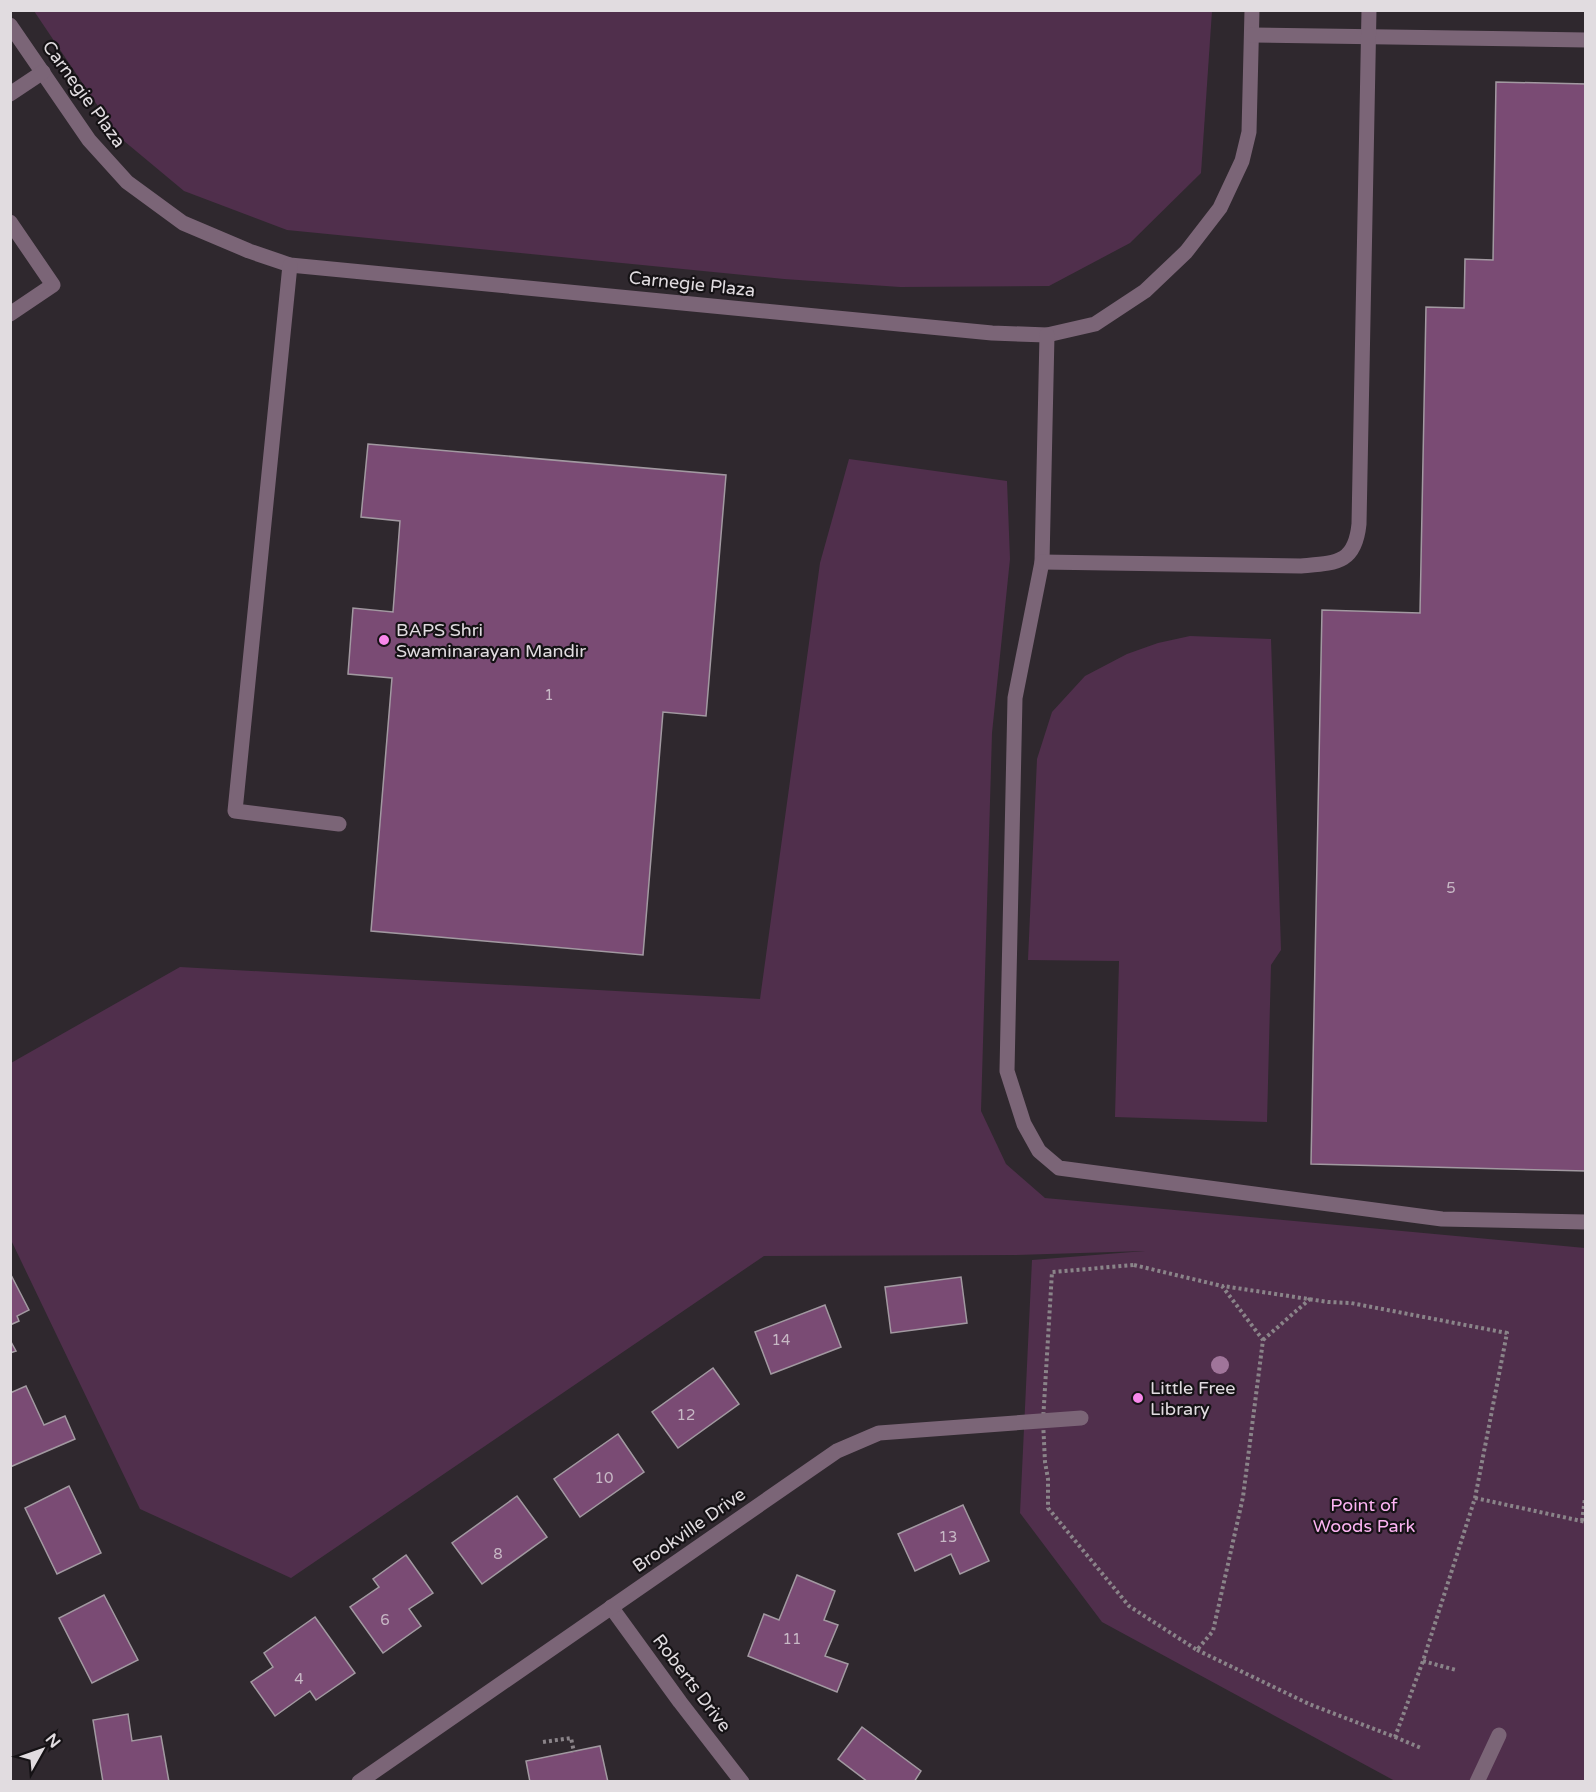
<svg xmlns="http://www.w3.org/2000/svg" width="1596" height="1792" font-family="'Varela Round',sans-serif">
  <rect width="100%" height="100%" fill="#2f282e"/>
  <g fill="#502f4c">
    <polygon points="34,11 1212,11 1201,173 1130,243 1049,286 900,287 784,279 287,230 184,191 118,136"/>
    <polygon points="849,459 1007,481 1010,559 992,733 981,1111 1006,1164 1045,1198 1585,1248 1585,1781 1395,1781 1102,1622 1020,1513 1032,1260 1145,1251 1015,1255 764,1256 291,1578 140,1509 11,1240 11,1063 180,967 760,999 820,563"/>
    <polygon points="1190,636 1271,639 1281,950 1271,965 1267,1122 1115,1117 1119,961 1028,960 1037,759 1052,712 1085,676 1127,654 1158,643"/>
  </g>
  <g fill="#7a4b74" stroke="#a299a1" stroke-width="1.5">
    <polygon points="1496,82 1586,84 1586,1171 1311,1164 1322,610 1420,613 1426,307 1464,308 1465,259 1493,260"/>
    <polygon points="368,444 726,475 706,716 663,712 643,955 371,931 392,678 348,674 353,608 393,612 400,521 361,517"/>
    <polygon points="10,1273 29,1310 17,1316 19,1321 10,1325"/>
    <polygon points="961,1277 967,1323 891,1333 885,1287"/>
    <polygon points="825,1305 841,1347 771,1374 755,1332"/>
    <polygon points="10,1340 16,1351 10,1353"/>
    <polygon points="713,1368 739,1404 678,1448 652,1412"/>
    <polygon points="26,1386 44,1425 65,1416 75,1439 10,1467 10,1393"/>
    <polygon points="618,1434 644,1472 580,1517 554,1479"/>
    <polygon points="69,1486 101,1553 57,1574 25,1508"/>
    <polygon points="517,1496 547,1537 482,1584 452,1543"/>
    <polygon points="963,1505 989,1561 960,1574 951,1554 915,1571 898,1534"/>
    <polygon points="406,1555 433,1593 409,1609 421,1626 383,1653 350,1607 379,1587 373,1579"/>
    <polygon points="797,1575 835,1591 824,1620 838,1625 825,1656 848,1664 837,1692 748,1656 764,1614 779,1620"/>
    <polygon points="104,1595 138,1660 92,1683 59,1618"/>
    <polygon points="315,1617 355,1673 316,1700 310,1691 275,1716 251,1682 273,1667 264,1653"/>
    <polygon points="128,1714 132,1741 161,1736 169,1782 103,1782 93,1720"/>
    <polygon points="862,1727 921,1771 914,1782 868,1782 838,1759"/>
    <polygon points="600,1746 608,1782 530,1782 526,1761"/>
  </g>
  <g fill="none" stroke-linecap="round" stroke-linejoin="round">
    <g stroke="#8a8489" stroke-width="4" stroke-dasharray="3 3" stroke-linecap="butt">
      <polygon points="1134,1265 1222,1286 1263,1340 1243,1497 1213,1631 1197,1650 1129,1606 1048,1508 1048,1479 1045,1462 1043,1421 1052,1272"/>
      <polyline points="1263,1340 1311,1298"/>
      <polyline points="1475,1498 1586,1522"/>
      <polyline points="1582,1521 1585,1498"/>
      <polyline points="1197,1650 1309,1704 1395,1737 1423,1661 1475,1498 1507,1333 1351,1303 1328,1302 1223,1286"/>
      <polyline points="1423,1661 1456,1670"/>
      <polyline points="1395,1737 1421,1748"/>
      <polyline points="543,1742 571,1738 574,1752"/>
    </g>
    <g stroke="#7b6577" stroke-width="15">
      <polyline points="10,25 89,140 127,182 183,223 249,251 290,265 992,333 1047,335 1095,324 1145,291 1186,252 1220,208 1242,161 1249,132 1252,10"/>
      <polyline points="1252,35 1586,40"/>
      <polyline points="10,94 43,72"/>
      <polyline points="10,222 53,285 10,314"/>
      <polyline points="290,265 235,811 339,824"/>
      <polyline points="1047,335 1042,562 1015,698 1007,1071 1024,1124 1039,1151 1059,1168 1442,1219 1586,1222"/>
      <path d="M1042,562L1301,566C1336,563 1355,564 1359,524L1369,10"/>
      <polyline points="611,1607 680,1702 742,1782"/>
      <polyline points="359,1782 837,1451 879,1433 1081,1418"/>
      <polyline points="1477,1782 1499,1735"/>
    </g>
  </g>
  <circle fill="#a0759a" cx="1220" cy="1365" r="9"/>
  <g fill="#f888eb" stroke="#151215" stroke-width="2">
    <circle cx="384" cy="640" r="6"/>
    <circle cx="1138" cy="1398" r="6"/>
  </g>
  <g text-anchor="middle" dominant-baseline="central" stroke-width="4.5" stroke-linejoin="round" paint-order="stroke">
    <g font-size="15" fill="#c7b8c5">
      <text x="549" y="695">1</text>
      <text x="1451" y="888">5</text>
      <text x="781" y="1340">14</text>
      <text x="686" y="1415">12</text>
      <text x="604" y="1478">10</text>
      <text x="948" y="1537">13</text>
      <text x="498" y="1554">8</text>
      <text x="385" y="1620">6</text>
      <text x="792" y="1639">11</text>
      <text x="299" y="1679">4</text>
    </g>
    <g font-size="18" fill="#e1dce0" stroke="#151215">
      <text transform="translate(84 94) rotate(54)">Carnegie Plaza</text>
      <text transform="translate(692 284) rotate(6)">Carnegie Plaza</text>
      <text transform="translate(689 1530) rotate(-35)">Brookville Drive</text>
      <text transform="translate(692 1683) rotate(53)">Roberts Drive</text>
    </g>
    <g font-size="18" fill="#e1dce0" stroke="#151215" text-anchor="start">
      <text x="396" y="630">BAPS Shri<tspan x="396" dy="21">Swaminarayan Mandir</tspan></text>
      <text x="1150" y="1388">Little Free<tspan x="1150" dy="21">Library</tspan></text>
    </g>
    <g font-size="18" fill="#fdb4f3" stroke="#151215">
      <text x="1364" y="1505">Point of<tspan x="1364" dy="21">Woods Park</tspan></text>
    </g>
  </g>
  <rect width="1596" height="1792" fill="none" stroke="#e1dce0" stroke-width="24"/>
  <g transform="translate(42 1750) rotate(50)" stroke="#151215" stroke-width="4.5" paint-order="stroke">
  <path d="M0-4.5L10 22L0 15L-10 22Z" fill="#e1dce0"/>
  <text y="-9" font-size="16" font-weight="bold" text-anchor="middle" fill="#e1dce0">N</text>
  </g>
</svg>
